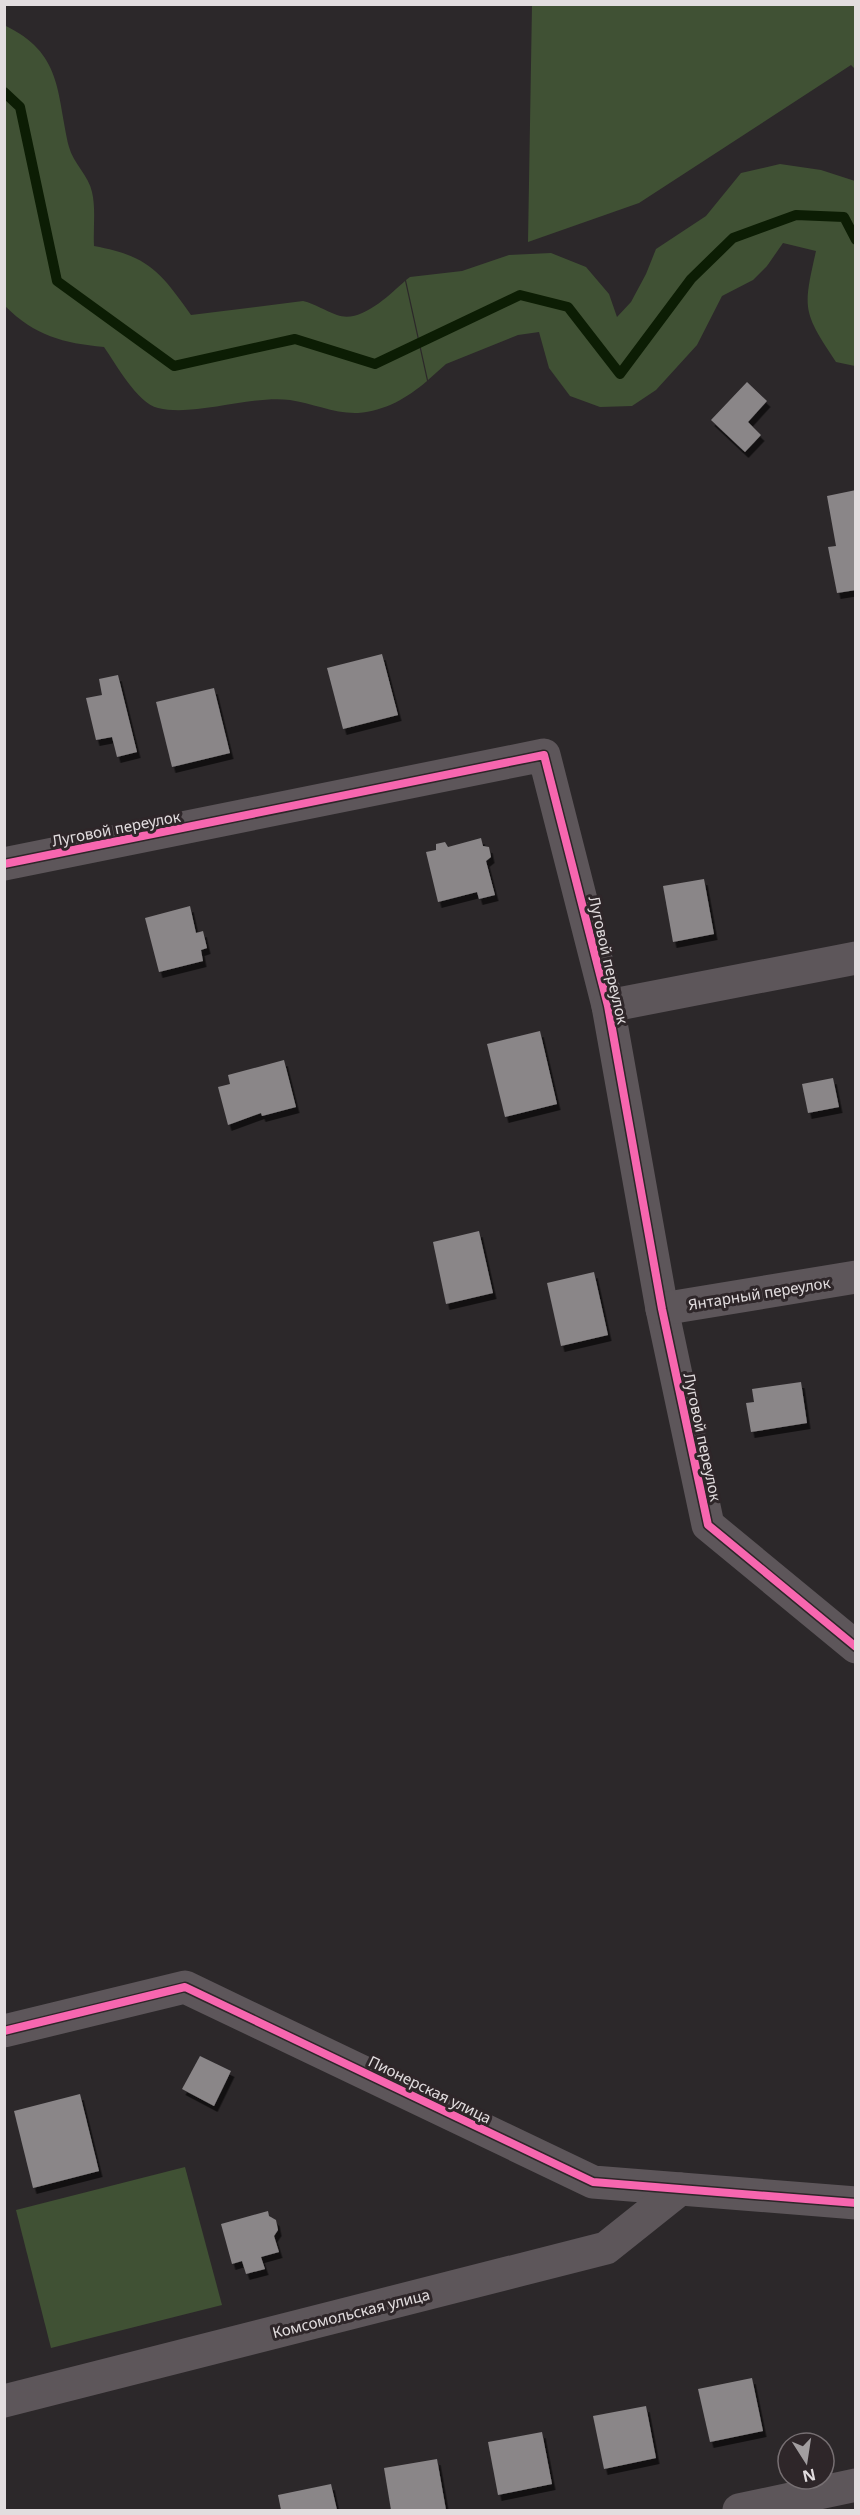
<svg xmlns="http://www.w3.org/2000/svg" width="860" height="2515" font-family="'Noto Sans',sans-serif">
  <defs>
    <filter id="shadow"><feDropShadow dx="3.5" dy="6" stdDeviation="0" flood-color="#0009"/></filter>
  </defs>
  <rect width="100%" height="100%" fill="#2c282a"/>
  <g fill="#405134">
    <polygon points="532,5 855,5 855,69 851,65 639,203 528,242"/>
    <path d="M4,25C63,53 56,92 69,147C73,163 89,176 92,192C96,209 93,229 94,246C148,256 160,271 191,315L303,301C316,304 325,311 337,315C361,324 389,295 405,281L427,381C407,398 385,411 358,413C335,414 312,403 290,400C250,395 195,417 158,408C137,403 116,364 104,347C63,343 35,336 5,306Z"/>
    <path d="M780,164L821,170L855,181V366L836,362C802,311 803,309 816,251L783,243L767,266L753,280L722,296L697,345L656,390L632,406L600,407L570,396L549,368L539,332L518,335L446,364L428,380L406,280L410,277L462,271L509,255L551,253L586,267L609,294L617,317L631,302L646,274L656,249L706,216L741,173Z"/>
    <polygon points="185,2167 222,2305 51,2348 16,2210"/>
  </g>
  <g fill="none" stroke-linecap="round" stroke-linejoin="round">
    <polyline stroke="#0c1d04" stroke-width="10" points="4,92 20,107 57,281 174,366 295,339 375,364 520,295 568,307 620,374 691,279 733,238 796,215 844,217 856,240"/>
  </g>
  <g fill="#8a8688" filter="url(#shadow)">
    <polygon points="747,382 767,401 748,422 761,435 745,452 711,420"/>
    <polygon points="856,490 856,590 837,593 828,547 836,546 827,496"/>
    <polygon points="382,654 398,715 343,729 327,668"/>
    <polygon points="118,675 137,752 117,757 112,737 96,740 86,698 102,695 99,679"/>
    <polygon points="214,688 230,753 172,767 156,702"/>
    <polygon points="481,838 483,846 489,847 491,857 486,861 495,895 479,899 477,892 438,902 426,852 436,850 436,844 445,842 448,847"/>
    <polygon points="704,879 714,934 673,942 663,886"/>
    <polygon points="190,906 196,933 203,931 207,948 201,950 203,961 159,972 145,918"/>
    <polygon points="540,1031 557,1104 505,1117 487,1044"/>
    <polygon points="284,1060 296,1107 262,1116 261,1113 228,1125 218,1087 230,1084 228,1075"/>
    <polygon points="833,1078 839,1107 808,1113 802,1084"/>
    <polygon points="479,1231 493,1293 446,1304 433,1242"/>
    <polygon points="594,1272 608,1335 561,1346 547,1283"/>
    <polygon points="801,1382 807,1423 751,1432 746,1403 754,1402 752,1389"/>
    <polygon points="200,2056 231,2071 214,2106 182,2089"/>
    <polygon points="80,2094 99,2171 33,2188 14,2111"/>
    <polygon points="268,2211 269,2216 276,2220 278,2230 274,2236 279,2252 261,2257 265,2269 246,2274 242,2261 232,2264 221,2224"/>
    <polygon points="752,2378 763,2431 710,2442 698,2389"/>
    <polygon points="646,2406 656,2458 604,2469 593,2416"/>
    <polygon points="542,2432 552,2484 498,2495 488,2442"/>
    <polygon points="437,2459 446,2510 391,2510 384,2468"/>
    <polygon points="331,2484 337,2510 281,2510 278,2495"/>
  </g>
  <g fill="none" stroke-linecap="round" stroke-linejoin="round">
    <g stroke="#5d565a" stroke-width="33">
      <polyline points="4,864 544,755 608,1006 662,1309 708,1525 856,1647"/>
      <polyline points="608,1006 856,958"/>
      <polyline points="662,1309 856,1277"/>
      <polyline points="4,2031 185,1987 593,2182 856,2203"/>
      <polyline points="4,2401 606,2248 680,2189"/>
      <polyline points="739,2510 856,2485"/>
    </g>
    <g stroke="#2e2629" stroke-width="11">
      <g id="cycleway">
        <polyline points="4,864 544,755 608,1006 662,1309 708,1525 856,1647"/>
        <polyline points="4,2031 185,1987 593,2182 856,2203"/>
      </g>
    </g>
    <use href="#cycleway" stroke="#f766af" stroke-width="8"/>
  </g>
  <g text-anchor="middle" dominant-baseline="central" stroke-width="6" stroke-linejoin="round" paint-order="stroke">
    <g font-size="15" fill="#e2dddf" stroke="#2e2629">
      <text transform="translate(116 828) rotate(-11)">Луговой переулок</text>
      <text transform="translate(609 960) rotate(77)">Луговой переулок</text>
      <text transform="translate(759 1293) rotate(-9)">Янтарный переулок</text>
      <text transform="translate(703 1437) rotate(78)">Луговой переулок</text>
      <text transform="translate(430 2089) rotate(26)">Пионерская улица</text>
      <text transform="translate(351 2313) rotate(-14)">Комсомольская улица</text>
    </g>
  </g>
  <rect width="860" height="2515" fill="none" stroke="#e2dddf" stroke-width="12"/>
  <g transform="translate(806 2461) rotate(168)"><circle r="28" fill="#2e2629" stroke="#766f72" stroke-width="1.5"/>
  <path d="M0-4.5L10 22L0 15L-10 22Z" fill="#a29ea0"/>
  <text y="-9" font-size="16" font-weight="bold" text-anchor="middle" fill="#e2dddf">N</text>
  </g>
</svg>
